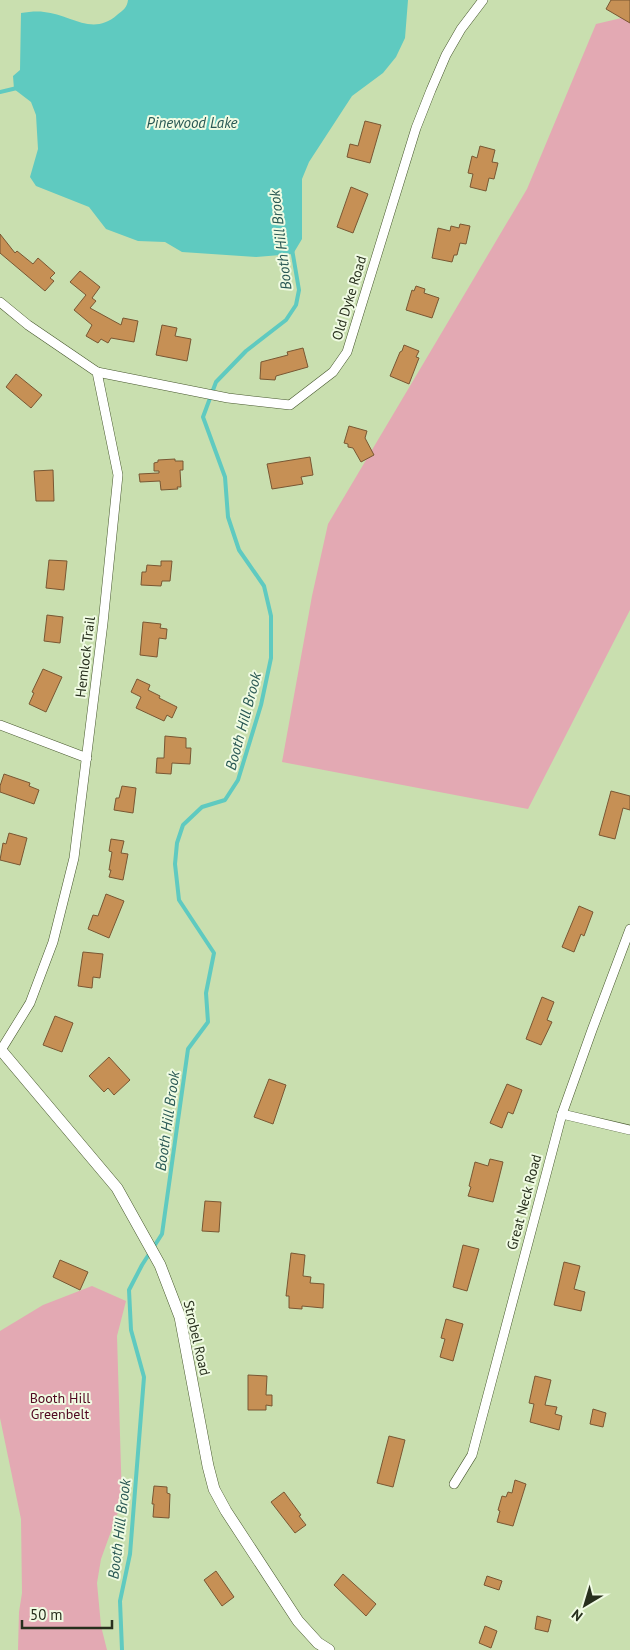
<svg xmlns="http://www.w3.org/2000/svg" width="630" height="1650" font-family="'PT Sans',sans-serif">
  <rect width="100%" height="100%" fill="#c9dfaf"/>
  <g fill="#e3a9b3">
    <polygon points="630,16 630,610 528,809 282,762 312,596 328,524 527,189 596,24"/>
    <polygon points="92,1286 126,1301 117,1336 122,1501 101,1559 97,1583 101,1626 107,1650 18,1650 19,1612 22,1593 21,1519 0,1418 0,1331 43,1305"/>
  </g>
  <path fill="#5fcac0" d="M128,0H408L405,38L396,57L383,73L352,96L309,162L302,179V239L293,254L256,257L182,252L165,242L138,241L106,229L89,207L36,186L30,177L38,149L36,115L31,102L14,89L13,76L20,70L21,13C28,12 37,11 44,12C70,14 92,37 117,15C123,10 127,8 128,0Z"/>
  <g fill="none" stroke-linecap="round" stroke-linejoin="round">
    <g stroke="#5fcac0" stroke-width="4">
      <polyline points="0,92 17,88"/>
      <polyline points="122,1650 120,1601 130,1554 144,1377 131,1330 129,1290 142,1265 162,1234 188,1049 208,1022 206,993 214,953 179,900 175,864 177,843 183,825 202,807 225,800 238,780 261,705 271,658 271,616 264,586 239,550 228,517 225,477 203,417 216,382 246,351 286,320 296,305 299,290 292,249"/>
    </g>
  </g>
  <g fill="#c69055" stroke="#795733">
    <polygon points="611,0 630,0 630,23 606,9"/>
    <polygon points="365,121 381,125 370,163 347,157 350,144 358,146"/>
    <polygon points="480,146 495,150 492,162 498,163 494,179 489,178 486,191 470,187 473,174 468,173 472,156 477,158"/>
    <polygon points="351,187 368,194 353,233 337,227"/>
    <polygon points="460,224 470,226 466,244 460,243 457,255 454,255 452,262 432,258 438,228 450,231 451,226 459,228"/>
    <polygon points="0,234 15,253 17,251 33,264 38,258 55,273 50,278 54,281 45,291 0,253"/>
    <polygon points="80,271 100,287 92,298 96,301 90,308 121,325 123,318 138,321 134,342 111,338 108,343 101,339 98,343 86,336 92,325 74,310 86,295 70,282"/>
    <polygon points="416,286 425,289 424,293 439,298 432,318 406,310 412,290 414,291"/>
    <polygon points="162,325 177,328 175,336 191,339 187,361 156,355"/>
    <polygon points="404,345 419,351 416,357 419,358 409,384 390,376 400,352 402,351"/>
    <polygon points="303,348 308,367 276,376 275,380 260,379 261,362 288,355 287,352"/>
    <polygon points="16,374 42,395 31,408 6,387"/>
    <polygon points="349,426 367,431 365,438 374,455 361,462 353,448 348,447 348,444 344,443"/>
    <polygon points="310,457 313,475 301,477 303,484 272,489 267,464"/>
    <polygon points="175,459 175,461 183,461 183,470 180,470 181,487 177,487 178,489 161,490 160,481 140,482 139,474 159,473 159,471 154,471 154,463 158,462 158,460"/>
    <polygon points="53,470 54,501 36,501 34,471"/>
    <polygon points="49,560 67,561 64,590 46,588"/>
    <polygon points="161,561 172,561 170,581 162,581 161,586 141,585 142,572 146,572 147,565 161,566"/>
    <polygon points="47,615 63,617 60,643 44,641"/>
    <polygon points="143,622 161,624 160,628 167,629 166,639 159,638 157,657 140,655"/>
    <polygon points="43,669 62,677 46,712 29,704 34,693 32,692"/>
    <polygon points="137,679 150,685 148,690 160,696 159,698 177,707 172,718 167,715 164,721 136,708 141,697 131,692"/>
    <polygon points="165,736 186,738 186,748 191,748 190,764 172,763 171,774 156,773 157,758 164,758"/>
    <polygon points="4,774 30,783 29,786 39,790 34,804 0,792 0,786"/>
    <polygon points="122,786 136,788 133,813 114,810 116,798 119,798"/>
    <polygon points="611,791 630,796 630,810 623,808 615,839 599,835"/>
    <polygon points="9,833 27,838 20,865 0,860 3,843 6,844"/>
    <polygon points="111,839 124,841 121,853 128,854 123,880 109,877 111,870 109,870 112,852 109,851"/>
    <polygon points="106,894 124,901 109,938 88,929 93,915 98,916"/>
    <polygon points="579,906 593,912 584,936 581,934 574,952 562,947"/>
    <polygon points="83,952 103,954 100,978 93,977 92,988 78,986"/>
    <polygon points="542,997 554,1002 547,1020 552,1022 541,1045 526,1039"/>
    <polygon points="55,1016 73,1023 62,1052 43,1045"/>
    <polygon points="109,1057 130,1080 114,1095 108,1088 104,1092 89,1076"/>
    <polygon points="269,1079 286,1085 273,1124 254,1117"/>
    <polygon points="507,1084 522,1090 513,1114 508,1112 502,1128 490,1123"/>
    <polygon points="490,1159 503,1162 493,1202 468,1196 471,1187 469,1186 475,1162 488,1166"/>
    <polygon points="205,1201 221,1202 219,1232 202,1231"/>
    <polygon points="463,1245 479,1249 467,1291 453,1287"/>
    <polygon points="291,1253 305,1255 303,1276 311,1277 310,1283 324,1284 323,1308 302,1306 302,1309 289,1308 289,1296 286,1296"/>
    <polygon points="60,1260 88,1272 80,1290 53,1277"/>
    <polygon points="564,1262 580,1266 574,1289 585,1292 581,1311 554,1305"/>
    <polygon points="446,1319 463,1324 453,1361 440,1357 445,1339 441,1338"/>
    <polygon points="248,1375 267,1376 266,1395 272,1395 272,1406 266,1405 266,1410 248,1410"/>
    <polygon points="535,1376 551,1380 545,1405 557,1407 555,1414 562,1416 559,1430 530,1422 534,1404 529,1403"/>
    <polygon points="593,1409 606,1413 603,1427 590,1424"/>
    <polygon points="389,1436 405,1440 393,1487 377,1483"/>
    <polygon points="515,1480 526,1484 513,1526 497,1522 500,1511 498,1510 502,1496 506,1497 508,1492 512,1493"/>
    <polygon points="154,1486 167,1487 167,1493 170,1494 169,1518 153,1517 154,1504 152,1504"/>
    <polygon points="284,1492 301,1515 299,1516 306,1525 295,1533 271,1502"/>
    <polygon points="216,1571 234,1597 222,1606 204,1580"/>
    <polygon points="343,1574 376,1604 366,1616 334,1585"/>
    <polygon points="487,1576 502,1581 499,1590 484,1585"/>
    <polygon points="537,1616 551,1620 548,1632 535,1629"/>
    <polygon points="485,1626 497,1631 491,1648 479,1643"/>
  </g>
  <g fill="none" stroke-linecap="round" stroke-linejoin="round">
    <g stroke="#47582e" stroke-width="10">
      <g id="minor">
        <polyline points="0,302 28,325 97,372 118,475 103,623 74,858 53,942 30,1003 1,1050"/>
        <polyline points="97,372 228,398 290,405 333,372 347,352 416,128 431,90 446,55 461,29 483,0"/>
        <polyline points="0,725 87,758"/>
        <polyline points="562,1114 630,1130"/>
        <polyline points="454,1484 472,1455 562,1114 592,1030 630,929"/>
      </g>
    </g>
    <g stroke="#47582e" stroke-width="12">
      <polyline id="tertiary" points="0,1049 117,1188 160,1265 180,1317 208,1466 214,1489 226,1511 298,1621 318,1643 329,1650"/>
    </g>
    <use href="#minor" stroke="#fff" stroke-width="9"/>
    <use href="#tertiary" stroke="#fff" stroke-width="11"/>
  </g>
  <g text-anchor="middle" dominant-baseline="central" stroke-width="4" stroke-linejoin="round" paint-order="stroke">
    <g font-size="14" fill="#272f1d" stroke="#f0fbe3">
      <text transform="translate(349 298) rotate(-73)">Old Dyke Road</text>
      <text transform="translate(85 657) rotate(-83)">Hemlock Trail</text>
      <text transform="translate(524 1202) rotate(-75)">Great Neck Road</text>
      <text transform="translate(197 1338) rotate(77)">Strobel Road</text>
    </g>
    <g font-size="14" fill="#500720" stroke="#f0fbe3">
      <text x="60" y="1398">Booth Hill<tspan x="60" dy="16">Greenbelt</tspan></text>
    </g>
    <g font-size="15" font-style="italic" fill="#295854" stroke="#f0fbe3">
      <text x="192" y="122">Pinewood Lake</text>
      <text transform="translate(280 240) rotate(-97)">Booth Hill Brook</text>
      <text transform="translate(243 721) rotate(-75)">Booth Hill Brook</text>
      <text transform="translate(167 1121) rotate(-82)">Booth Hill Brook</text>
      <text transform="translate(119 1529) rotate(-83)">Booth Hill Brook</text>
    </g>
  </g>
  <g transform="translate(585 1605) rotate(218)" stroke="#f0fbe3" stroke-width="4" paint-order="stroke">
  <path d="M0-4L9 19L0 12L-9 19Z" fill="#272f1d"/>
  <text y="-8" font-size="14" font-weight="bold" text-anchor="middle" fill="#272f1d">N</text>
  </g>
  <path d="M22 1620v8h90v-8" fill="none" stroke="#272f1d" stroke-width="2.5"/>
  <text x="30" y="1620" font-size="15" fill="#272f1d" stroke="#f0fbe3" stroke-width="4" paint-order="stroke">50 m</text>
</svg>
